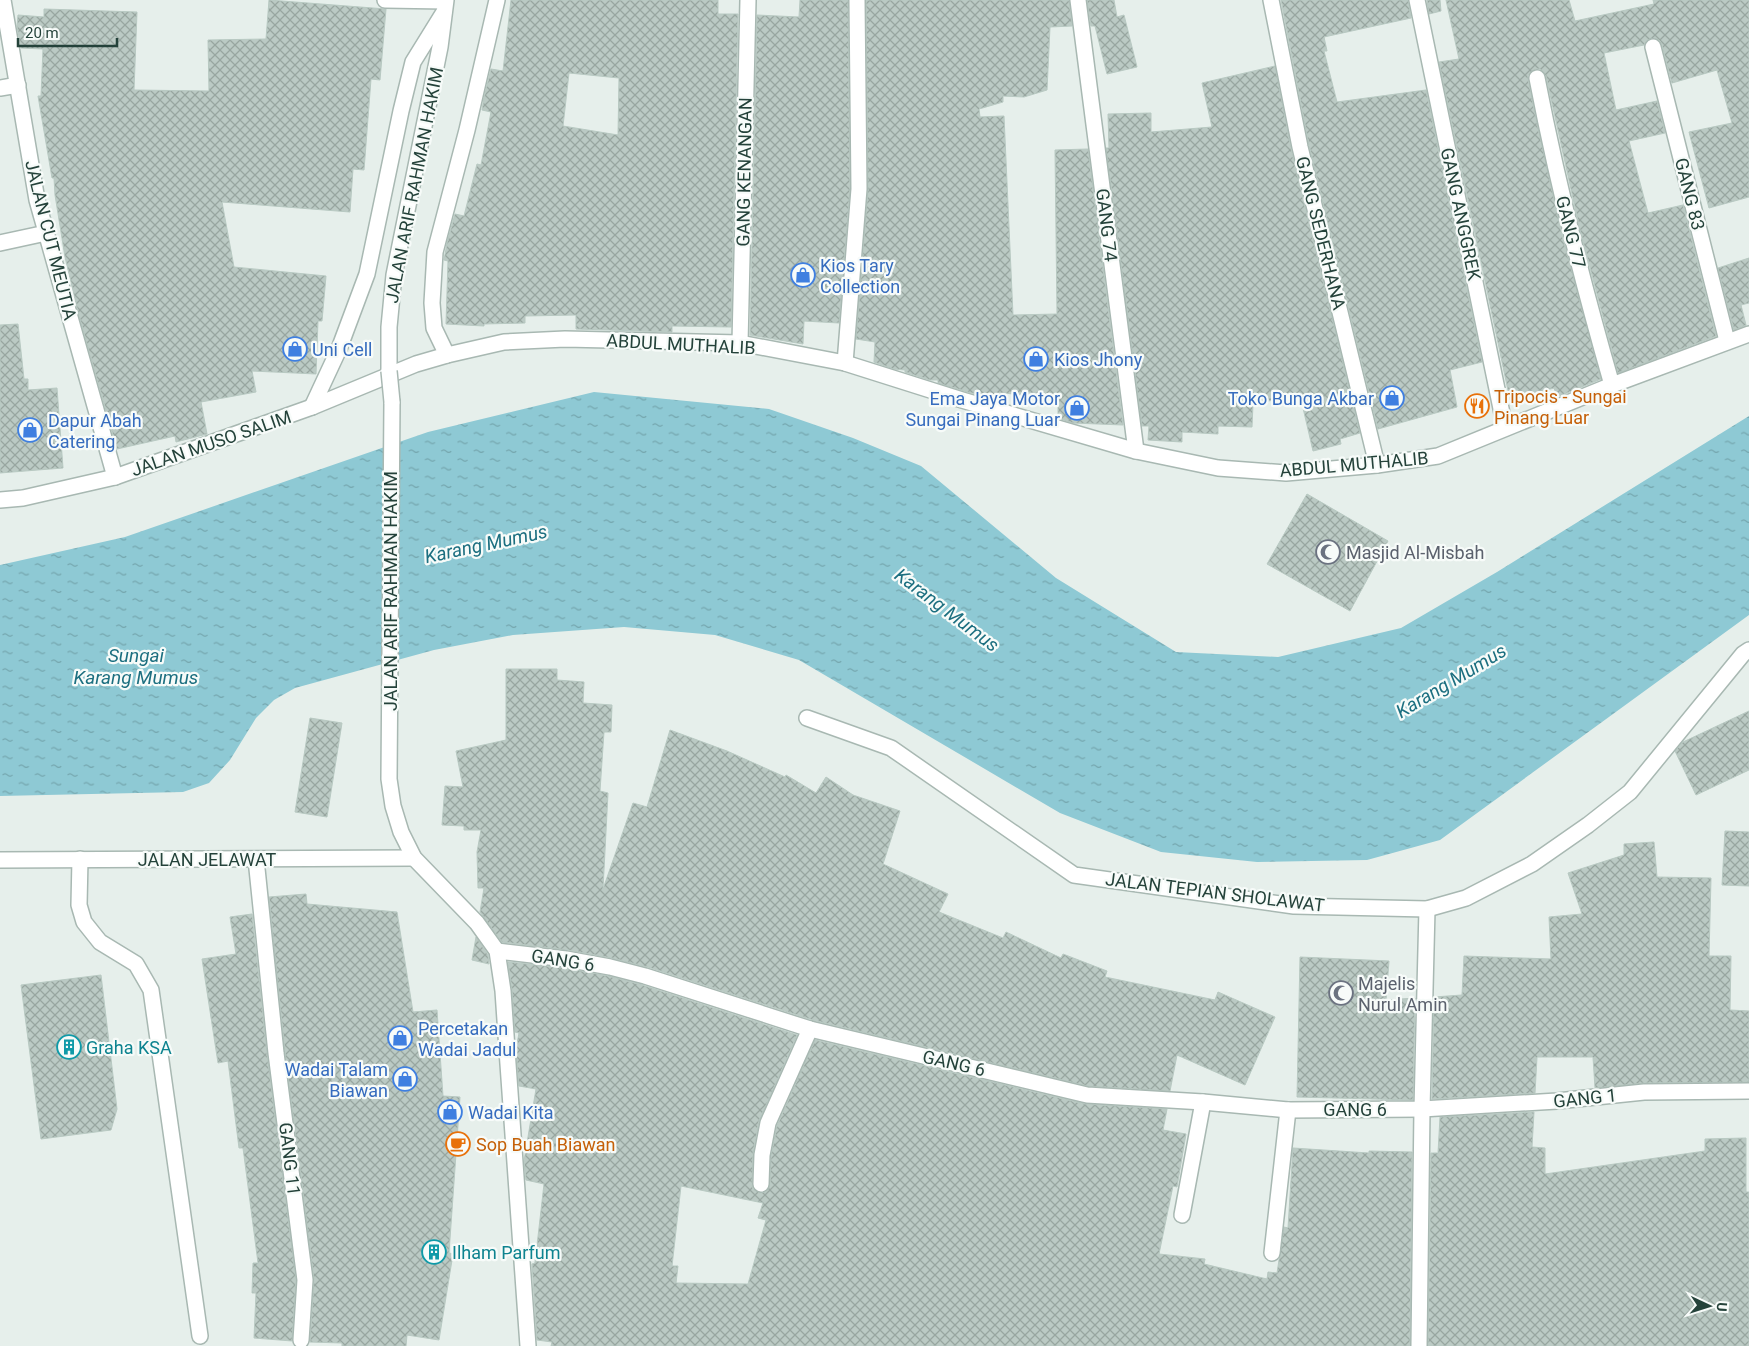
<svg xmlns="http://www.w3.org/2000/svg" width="1749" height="1346" font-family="Roboto,sans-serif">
  <defs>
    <pattern id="water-ripples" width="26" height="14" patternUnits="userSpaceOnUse" patternTransform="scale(1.25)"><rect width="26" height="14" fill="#8ec9d4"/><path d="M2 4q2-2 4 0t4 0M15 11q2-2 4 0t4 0" fill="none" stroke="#74a5ad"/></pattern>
    <pattern id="building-cross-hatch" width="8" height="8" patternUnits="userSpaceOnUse" patternTransform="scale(1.25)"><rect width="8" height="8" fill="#bbcac4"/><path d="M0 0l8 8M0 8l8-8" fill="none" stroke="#98a6a0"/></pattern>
  </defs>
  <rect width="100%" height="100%" fill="#e6efeb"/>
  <polygon fill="url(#water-ripples)" points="594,392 769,409 853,438 921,466 1056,578 1176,652 1278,657 1401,628 1497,572 1749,416 1749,615 1440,840 1367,860 1257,862 1161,852 1060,813 799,660 715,635 624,627 513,635 434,650 295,688 274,700 256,718 230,760 209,783 183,792 0,796 0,565 125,537 428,432"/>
  <g fill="url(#building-cross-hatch)" stroke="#b8c9c2" fill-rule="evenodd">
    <polygon points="269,0 386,9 380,80 371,79 364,170 353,169 350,212 222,202 234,267 326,276 322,321 318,321 316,374 252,371 256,392 201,402 207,434 176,442 175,436 117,449 78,312 65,257 55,195 54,178 52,178 38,96 41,96 43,49 21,48 17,26 18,15 44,17 44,9 137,12 134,90 209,91 208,40 266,39"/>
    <path d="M511,0H718V14H738L731,327L672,326V332L576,329V315L525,316V323L484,324V326L446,324L448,261L444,260L447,243L455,214L464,216L477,164L481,165L491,112L482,110L484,98L491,69L503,71ZM569,73L619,78L618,135L563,126Z"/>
    <polygon points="800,0 848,0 850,189 839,323 804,321 803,344 750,335 757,15 799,17"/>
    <polygon points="866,0 1069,0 1072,26 1050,27 1047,90 1024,97 1003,96 1003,102 979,109 980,117 1004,116 1013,315 1057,314 1055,150 1088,149 1123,425 1073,423 1058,418 1058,399 1004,393 1004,396 971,393 938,383 938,380 930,380 905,372 905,370 894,369 874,362 875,342 856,339 868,189"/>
    <polygon points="1087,0 1114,0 1117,17 1124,15 1137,67 1107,74 1095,26 1091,26"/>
    <polygon points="1281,0 1408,0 1411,18 1324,37 1327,51 1324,51 1337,102 1426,90 1482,362 1450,370 1457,407 1378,429 1309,145"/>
    <polygon points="1427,0 1440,0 1441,11 1429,14"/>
    <polygon points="1446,0 1569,0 1575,21 1654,4 1653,0 1749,0 1749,197 1709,208 1689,132 1732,123 1717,70 1672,83 1662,45 1660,41 1655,38 1647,40 1644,45 1604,53 1616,110 1657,101 1665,133 1629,141 1648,213 1683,205 1716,336 1618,373 1580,230 1546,76 1540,69 1535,69 1528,75 1528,79 1536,119 1562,235 1601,379 1557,397 1554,388 1510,400 1439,62 1459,59"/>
    <polygon points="1275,66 1291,149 1360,433 1340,439 1341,444 1313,451 1300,395 1253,404 1252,427 1218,426 1218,434 1182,432 1182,442 1148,440 1149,426 1142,426 1106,148 1109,148 1108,114 1151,113 1151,132 1212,127 1202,83"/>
    <polygon points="1749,258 1749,303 1741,305 1746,325 1734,330 1718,268"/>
    <polygon points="18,324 24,379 28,379 28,390 57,388 63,468 0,473 0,325"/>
    <polygon points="1307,494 1388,541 1350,611 1267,564"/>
    <polygon points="506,669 557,669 557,680 584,682 583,703 612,705 611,732 604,732 600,791 608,793 603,889 633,803 647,807 670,730 727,751 785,777 786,775 816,793 826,777 853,795 900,811 883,864 948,894 939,912 1003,938 1006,932 1061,958 1063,954 1107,971 1105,977 1215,1000 1218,992 1275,1017 1245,1085 1177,1055 1170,1091 1088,1086 813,1020 648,967 612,958 568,950 502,942 480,912 484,888 478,888 477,852 481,830 464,830 464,826 442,825 445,786 463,787 456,751 506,740"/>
    <polygon points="1749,711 1749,770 1696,795 1675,751 1683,742"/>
    <polygon points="310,718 342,723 327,817 295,812"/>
    <polygon points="1725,831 1749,832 1749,886 1722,885"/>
    <polygon points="1654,842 1657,877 1711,878 1709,956 1731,956 1730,1010 1749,1011 1749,1082 1644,1083 1595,1088 1593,1057 1537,1057 1535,1093 1432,1099 1434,997 1462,995 1464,956 1551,959 1549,917 1582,914 1568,873 1624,855 1624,844"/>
    <polygon points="306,894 307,904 397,912 413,1012 437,1010 443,1096 460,1097 449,1253 453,1254 439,1340 407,1335 406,1346 342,1346 342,1343 310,1342 314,1279 285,1052 269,897"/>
    <polygon points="252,914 267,1054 296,1280 292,1341 254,1338 256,1293 252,1293 253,1263 258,1263 243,1148 239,1148 228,1061 218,1063 202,959 236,954 230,917"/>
    <polygon points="476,937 488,955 489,964 472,960"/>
    <polygon points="1300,957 1389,961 1386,1000 1415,998 1413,1100 1297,1097"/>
    <path d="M508,962L565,968L608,976L642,985L797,1035L759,1121L753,1153L752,1184L753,1189L760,1193L766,1192L770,1185L771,1156L777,1126L815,1040L1085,1104L1167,1109L1163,1130L1186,1134L1177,1187L1173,1186L1159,1254L1205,1259L1204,1264L1267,1279L1268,1272L1277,1273L1284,1227L1288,1228L1293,1148L1369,1153V1151L1412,1152L1410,1346H551L552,1342L537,1340L532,1264L535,1263L544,1184L526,1180L524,1161L536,1089L519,1086L516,1049L519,1033L515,1032L512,990ZM681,1186L763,1203L758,1218L766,1220L748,1284L676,1283L678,1266H672Z"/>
    <polygon points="101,975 117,1109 111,1130 41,1139 21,985"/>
    <polygon points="1534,1112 1532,1147 1545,1148 1545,1174 1705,1151 1705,1139 1746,1138 1746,1192 1749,1192 1749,1346 1428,1346 1431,1153 1438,1153 1440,1117"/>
  </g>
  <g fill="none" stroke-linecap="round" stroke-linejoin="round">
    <g stroke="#a8b8b2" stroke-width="18">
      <g id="minor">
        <polyline points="3,0 37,200 115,477"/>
        <polyline points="385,0 445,1"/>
        <polyline points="1078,0 1136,451"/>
        <polyline points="1271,0 1300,147 1377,465"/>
        <polyline points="1417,0 1505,428"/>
        <polyline points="1653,47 1727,341"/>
        <path d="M1537,78C1557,182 1583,284 1612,385"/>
        <polyline points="0,88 18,85"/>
        <polyline points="0,243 46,233"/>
        <polyline points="740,343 748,0"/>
        <polyline points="447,355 434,328 432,303 435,252 467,130 497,0"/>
        <polyline points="845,363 859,189 857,0"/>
        <polyline points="389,371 389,327 394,275 440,47 446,0"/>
        <polyline points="392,402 389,779 393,806 401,832 414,858 477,923 497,951 503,991 508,1064 528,1346"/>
        <polyline points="312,407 339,349 367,274 401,111 413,62 444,12"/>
        <polyline points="0,500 23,498 115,477 312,407 416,364 447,355 504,342 565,339 740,343 845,363 962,400 1136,451 1218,468 1286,473 1377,465 1438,456 1612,385 1749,334"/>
        <polyline points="807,718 891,748 1074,875 1294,906 1427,909 1466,898 1532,864 1588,825 1630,792 1743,654 1749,650"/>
        <polyline points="80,859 79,905 84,922 100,942 136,964 151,990 200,1336"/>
        <polyline points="256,859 276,1053 305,1280 301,1340"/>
        <polyline points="0,860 414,858"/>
        <polyline points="497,951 566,959 610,967 645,976 810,1029 1087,1095 1203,1102 1288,1110 1422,1109 1557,1101 1644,1092 1749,1091"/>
        <polyline points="761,1184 762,1155 768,1123 810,1029"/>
        <polyline points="1182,1215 1203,1102"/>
        <polyline points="1272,1253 1288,1110"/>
        <polyline points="1419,1346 1422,1109 1427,909"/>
      </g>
    </g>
    <use href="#minor" stroke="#fff" stroke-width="15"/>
    <g stroke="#a8b8b2" stroke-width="18" stroke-linecap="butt">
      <polyline id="minor-bridge" points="389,371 392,402"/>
    </g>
    <use href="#minor-bridge" stroke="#fff" stroke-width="15"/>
  </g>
  <defs>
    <g id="shop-ring" transform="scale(1.25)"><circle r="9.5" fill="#f7fbf9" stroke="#3f7fe0" stroke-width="1.5"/><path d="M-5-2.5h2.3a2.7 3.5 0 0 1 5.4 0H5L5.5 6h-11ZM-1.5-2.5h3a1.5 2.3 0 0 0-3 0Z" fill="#3f7fe0"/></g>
    <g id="restaurant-ring" transform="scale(1.25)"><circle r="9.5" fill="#f7fbf9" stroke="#e8710a" stroke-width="1.5"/><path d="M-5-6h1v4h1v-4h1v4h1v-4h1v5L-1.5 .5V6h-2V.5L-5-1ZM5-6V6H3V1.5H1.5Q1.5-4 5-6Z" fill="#e8710a"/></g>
    <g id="mosque-ring" transform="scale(1.25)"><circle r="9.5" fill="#f7fbf9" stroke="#6b7280" stroke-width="1.5"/><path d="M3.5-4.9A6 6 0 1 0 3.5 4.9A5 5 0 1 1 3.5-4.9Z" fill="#6b7280"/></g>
    <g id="building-ring" transform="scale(1.25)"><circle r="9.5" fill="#f7fbf9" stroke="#0f9aa8" stroke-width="1.5"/><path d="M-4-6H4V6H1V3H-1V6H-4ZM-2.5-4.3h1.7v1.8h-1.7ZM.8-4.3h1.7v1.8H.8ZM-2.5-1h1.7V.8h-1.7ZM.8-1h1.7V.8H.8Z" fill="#0f9aa8"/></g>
    <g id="cafe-ring" transform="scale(1.25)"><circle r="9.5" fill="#f7fbf9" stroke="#e8710a" stroke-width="1.5"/><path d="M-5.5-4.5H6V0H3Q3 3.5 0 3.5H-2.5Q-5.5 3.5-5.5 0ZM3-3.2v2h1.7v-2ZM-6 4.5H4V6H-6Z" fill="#e8710a"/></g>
  </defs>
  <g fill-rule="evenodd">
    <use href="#shop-ring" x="803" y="275"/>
    <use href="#shop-ring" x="295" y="349"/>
    <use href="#shop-ring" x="1036" y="359"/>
    <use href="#shop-ring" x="1392" y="398"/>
    <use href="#restaurant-ring" x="1477" y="406"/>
    <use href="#shop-ring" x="1077" y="408"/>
    <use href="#shop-ring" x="30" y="430"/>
    <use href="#mosque-ring" x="1328" y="552"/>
    <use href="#mosque-ring" x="1341" y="993"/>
    <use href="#shop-ring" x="400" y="1038"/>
    <use href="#building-ring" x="69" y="1047"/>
    <use href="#shop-ring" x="405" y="1079"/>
    <use href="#shop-ring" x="450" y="1112"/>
    <use href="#cafe-ring" x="458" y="1144"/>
    <use href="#building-ring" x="434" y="1252"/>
  </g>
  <g text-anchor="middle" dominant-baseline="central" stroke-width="4.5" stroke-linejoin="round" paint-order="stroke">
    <g font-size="18" fill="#24423a" stroke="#f7fbf9">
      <text transform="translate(744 172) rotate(-89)">GANG KENANGAN</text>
      <text transform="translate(414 185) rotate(-79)">JALAN ARIF RAHMAN HAKIM</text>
      <text transform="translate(1690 194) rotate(76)">GANG 83</text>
      <text transform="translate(1461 214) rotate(78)">GANG ANGGREK</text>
      <text transform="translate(1107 225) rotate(83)">GANG 74</text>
      <text transform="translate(1571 232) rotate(76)">GANG 77</text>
      <text transform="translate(1321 233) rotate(76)">GANG SEDERHANA</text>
      <text transform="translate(51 240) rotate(76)">JALAN CUT MEUTIA</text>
      <text transform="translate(681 344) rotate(3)">ABDUL MUTHALIB</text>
      <text transform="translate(211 443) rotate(-19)">JALAN MUSO SALIM</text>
      <text transform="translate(1354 464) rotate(-5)">ABDUL MUTHALIB</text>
      <text transform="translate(390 591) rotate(-90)">JALAN ARIF RAHMAN HAKIM</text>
      <text x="207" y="859">JALAN JELAWAT</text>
      <text transform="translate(1215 892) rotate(7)">JALAN TEPIAN SHOLAWAT</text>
      <text transform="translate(563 960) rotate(9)">GANG 6</text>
      <text transform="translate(954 1063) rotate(13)">GANG 6</text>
      <text transform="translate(1585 1098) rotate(-6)">GANG 1</text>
      <text x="1355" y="1109">GANG 6</text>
      <text transform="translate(290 1159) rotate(83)">GANG 11</text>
    </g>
    <g font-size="18" fill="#366cbe" stroke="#f7fbf9" text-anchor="start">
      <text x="820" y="265">Kios Tary<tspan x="820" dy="21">Collection</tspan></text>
      <text x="312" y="349">Uni Cell</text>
      <text x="1054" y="359">Kios Jhony</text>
      <text x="1060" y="398" text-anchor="end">Ema Jaya Motor<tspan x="1060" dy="21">Sungai Pinang Luar</tspan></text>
      <text x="1374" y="398" text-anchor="end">Toko Bunga Akbar</text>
      <text x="48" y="420">Dapur Abah<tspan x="48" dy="21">Catering</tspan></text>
      <text x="418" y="1028">Percetakan<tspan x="418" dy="21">Wadai Jadul</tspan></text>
      <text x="388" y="1069" text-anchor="end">Wadai Talam<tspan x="388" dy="21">Biawan</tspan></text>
      <text x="468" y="1112">Wadai Kita</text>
    </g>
    <g font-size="18" fill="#c56008" stroke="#f7fbf9" text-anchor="start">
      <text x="1494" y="396">Tripocis - Sungai<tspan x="1494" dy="21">Pinang Luar</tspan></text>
      <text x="476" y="1144">Sop Buah Biawan</text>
    </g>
    <g font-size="18" fill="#5b616d" stroke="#f7fbf9" text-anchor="start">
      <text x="1346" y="552">Masjid Al-Misbah</text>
      <text x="1358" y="983">Majelis<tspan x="1358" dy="21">Nurul Amin</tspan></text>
    </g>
    <g font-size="18" fill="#0d838f" stroke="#f7fbf9" text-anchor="start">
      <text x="86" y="1047">Graha KSA</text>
      <text x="452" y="1252">Ilham Parfum</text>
    </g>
    <g font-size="19" font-style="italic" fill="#1c6f80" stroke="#f7fbf9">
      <text transform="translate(486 544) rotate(-12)">Karang Mumus</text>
      <text transform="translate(947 610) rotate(37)">Karang Mumus</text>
      <text x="136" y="655">Sungai<tspan x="136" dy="22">Karang Mumus</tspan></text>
      <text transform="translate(1451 681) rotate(-31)">Karang Mumus</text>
    </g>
  </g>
  <g transform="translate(1709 1306) rotate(94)" stroke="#f7fbf9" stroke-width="4" paint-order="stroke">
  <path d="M0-4L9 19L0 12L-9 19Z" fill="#24423a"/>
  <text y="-8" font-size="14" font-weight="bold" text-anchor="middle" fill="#24423a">U</text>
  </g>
  <path d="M18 38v8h99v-8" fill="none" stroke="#24423a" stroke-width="2.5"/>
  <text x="25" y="38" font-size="15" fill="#24423a" stroke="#f7fbf9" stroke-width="4" paint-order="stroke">20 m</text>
</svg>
